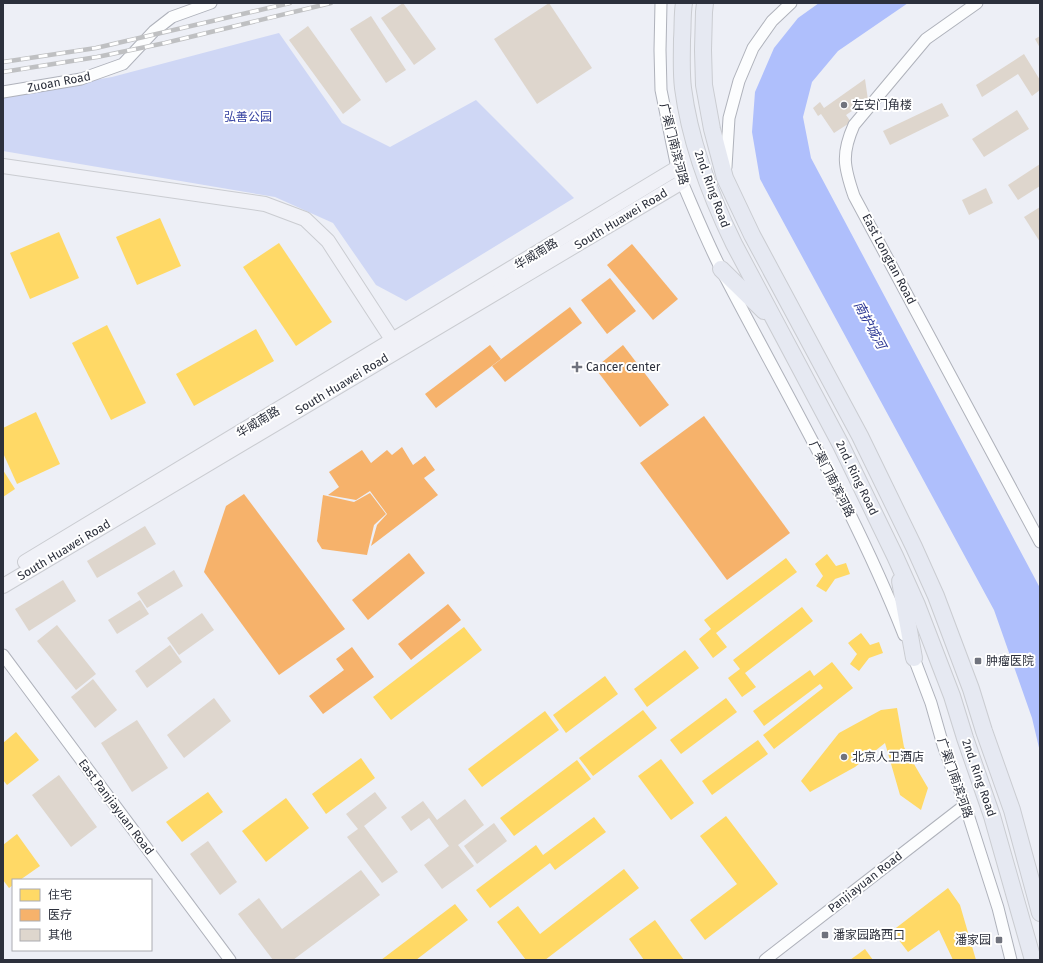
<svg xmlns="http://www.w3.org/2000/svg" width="1043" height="963" font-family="'Fira Sans','Noto Sans SC',sans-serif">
  <rect width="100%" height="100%" fill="#edeff6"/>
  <polygon fill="#cfd7f5" points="279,33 342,123 390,147 476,100 574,198 406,301 376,285 333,223 275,197 3,151 3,96 112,77"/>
  <polygon fill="#afbffc" points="819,3 908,3 838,51 812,82 803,117 811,158 1040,588 1040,752 1032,718 994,610 760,179 752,132 755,92 774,48 798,18"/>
  <g fill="#ffd966">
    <polygon points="160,218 181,266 137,285 116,237"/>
    <polygon points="59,232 79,278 30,299 10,253"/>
    <polygon points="279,243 332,322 296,346 243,267"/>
    <polygon points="107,325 146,403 111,420 72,343"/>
    <polygon points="256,329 274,361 194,406 176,374"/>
    <polygon points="36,412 60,464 17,484 3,453 3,428"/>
    <polygon points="3,470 15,489 3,497"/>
    <polygon points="827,554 836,566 846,563 850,574 835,579 826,592 816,586 823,576 815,564"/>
    <polygon points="786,558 797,572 716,633 727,647 713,658 699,639 711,629 704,620"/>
    <polygon points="802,607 813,621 745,673 756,687 742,697 728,678 740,669 733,660"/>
    <polygon points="464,627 482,650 391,720 373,697"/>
    <polygon points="861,633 870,645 879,642 883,653 869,658 859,671 850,664 857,654 848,643"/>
    <polygon points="685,650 699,668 647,707 634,689"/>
    <polygon points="832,662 853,688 774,749 763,735 823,688 820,684 764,726 753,711 810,670 814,676"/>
    <polygon points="605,676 618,694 566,733 553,715"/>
    <polygon points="726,698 737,712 681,754 670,740"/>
    <polygon points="897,708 904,747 928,788 921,810 900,795 885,743 855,767 810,792 801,781 839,733 881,710"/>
    <polygon points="643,710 657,728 593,776 579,758"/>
    <polygon points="545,711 559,730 482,787 468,769"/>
    <polygon points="16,732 39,760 7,785 3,780 3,743"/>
    <polygon points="758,740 768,754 712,795 702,781"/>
    <polygon points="361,758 375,778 326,814 312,794"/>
    <polygon points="661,759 694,803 671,820 638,776"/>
    <polygon points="577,760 591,779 514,836 500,818"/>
    <polygon points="208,792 223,812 182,842 166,822"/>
    <polygon points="286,798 309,828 266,862 242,831"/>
    <polygon points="726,816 778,884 705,940 690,920 737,884 700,836"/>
    <polygon points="594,817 606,832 555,870 550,863 490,908 476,890 536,845 543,855"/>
    <polygon points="17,834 40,866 20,880 13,880 13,885 9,888 3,880 3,845"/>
    <polygon points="624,869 639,888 545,960 526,960 497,922 518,906 540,934"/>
    <polygon points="948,888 960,905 976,960 953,960 939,930 908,952 892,931"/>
    <polygon points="455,904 468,920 416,960 381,960"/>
    <polygon points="655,920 684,960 644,960 629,939"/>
    <polygon points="865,949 873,960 850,960"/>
  </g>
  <g fill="#f6b26b">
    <polygon points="632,244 678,299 653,320 607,265"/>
    <polygon points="610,278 636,311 607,334 581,300"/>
    <polygon points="570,307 582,323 505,382 492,366"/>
    <polygon points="490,345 501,359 436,408 425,394"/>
    <polygon points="623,345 669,405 640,427 595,368"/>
    <polygon points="704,416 790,533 727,580 640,463"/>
    <polygon points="402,447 413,465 425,456 435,470 424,478 438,495 371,546 377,525 387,514 370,491 356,500 328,495 339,487 329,472 362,450 371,463 387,450 392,455"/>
    <polygon points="370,493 386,514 374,525 367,555 322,549 317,541 323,495 354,502"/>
    <polygon points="244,494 345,629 279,675 204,572 226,506"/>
    <polygon points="409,553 425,573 368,620 352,600"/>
    <polygon points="448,604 461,620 411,660 398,644"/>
    <polygon points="352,647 374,677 323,714 309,696 344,670 336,659"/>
  </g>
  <g fill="#ded6cd">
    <polygon points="403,3 436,49 414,65 381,18"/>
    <polygon points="549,3 592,68 537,104 494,39"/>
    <polygon points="371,16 406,70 386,83 350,29"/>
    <polygon points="308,26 361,100 343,114 289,40"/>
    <polygon points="1040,36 1040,48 1035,39"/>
    <polygon points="1024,54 1040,80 1040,90 1032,96 1018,74 982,97 976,85"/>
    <polygon points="865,79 868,100 846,115 851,122 834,133 821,114 818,116 813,108 820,102 824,108"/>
    <polygon points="942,103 949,116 890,145 883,131"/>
    <polygon points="1017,110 1029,129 984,157 972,139"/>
    <polygon points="1040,164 1040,186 1018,200 1008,185"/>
    <polygon points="986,188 993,203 969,215 962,200"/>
    <polygon points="1040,207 1040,242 1024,217"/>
    <polygon points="145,526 156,544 97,578 87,561"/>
    <polygon points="174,570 183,586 147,608 137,593"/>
    <polygon points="63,580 76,601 29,631 15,609"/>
    <polygon points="140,600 149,614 117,634 108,620"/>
    <polygon points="202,613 214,630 179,655 167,638"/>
    <polygon points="57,625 96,674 76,690 37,641"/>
    <polygon points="170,645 182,662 147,688 135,671"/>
    <polygon points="93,679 117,710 95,728 71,697"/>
    <polygon points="214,698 231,721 184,758 167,735"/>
    <polygon points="137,720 168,768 132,792 101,743"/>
    <polygon points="59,775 97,827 71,847 32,795"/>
    <polygon points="375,792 387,808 364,826 398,872 382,883 347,837 358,829 346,814"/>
    <polygon points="465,799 484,825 458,845 474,866 442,889 424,865 449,846 429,818 411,831 401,817 423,801 437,820"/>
    <polygon points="494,823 507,841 477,864 464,846"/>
    <polygon points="208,841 237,882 220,895 190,854"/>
    <polygon points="361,870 380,895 293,960 273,960 238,914 259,898 282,929"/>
  </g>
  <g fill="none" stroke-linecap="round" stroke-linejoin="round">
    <g stroke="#afb2bb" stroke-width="13">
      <g id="minor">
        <path d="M661,3L660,50L661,90L677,168L682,182C695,212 707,242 722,271C784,391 854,508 904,635"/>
        <path d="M977,3L926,39L854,125C841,154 844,167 854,196L1040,542"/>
        <polyline points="3,92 81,79 123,64 154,31 172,17 211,3"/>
        <polyline points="726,167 729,118 739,81 753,48 772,21 791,3"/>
        <polyline points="912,653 931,703 943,745 965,805 998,908 1011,960"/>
        <polyline points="3,655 230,960"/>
        <polyline points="765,960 965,805"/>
      </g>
    </g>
    <g stroke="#caccd1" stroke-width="16">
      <g id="major">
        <polyline points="3,166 265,204 305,219 328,241 393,341"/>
        <polyline points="25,562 677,168"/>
        <polyline points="3,586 682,182"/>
      </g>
    </g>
    <g stroke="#caccd1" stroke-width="18">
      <g id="highway">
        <path d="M684,3C682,15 683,27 682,39C682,55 681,72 683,88C690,142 710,195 734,244L841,445L895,556L917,605L952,696L965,738L992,816L1033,960"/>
        <polyline points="705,3 704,12 703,50 704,85 712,129 725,178 752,235 860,436 914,547 936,596 971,689 984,731 1012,810 1040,913"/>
        <polyline points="721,269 764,311"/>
        <polyline points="900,581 914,658"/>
      </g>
    </g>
    <use href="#minor" stroke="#fcfdfe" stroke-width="11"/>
    <use href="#major" stroke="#f0f1f7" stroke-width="14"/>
    <use href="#highway" stroke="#e6e9f2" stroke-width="16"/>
    <g stroke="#bfc0c2" stroke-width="4.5">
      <g id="rail">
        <polyline points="3,62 96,48 290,3"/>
        <polyline points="3,72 97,57 165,43 331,3"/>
      </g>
    </g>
    <use href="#rail" stroke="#fff" stroke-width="3" stroke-dasharray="9" stroke-linecap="butt"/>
  </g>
  <g fill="#70737d" stroke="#fff" stroke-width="1.5">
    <circle cx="844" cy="105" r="4"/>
    <path d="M575 361h4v4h4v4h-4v4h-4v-4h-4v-4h4z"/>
    <rect x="974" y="657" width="8" height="8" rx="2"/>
    <circle cx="844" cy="757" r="4"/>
    <rect x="821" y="931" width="8" height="8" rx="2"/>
    <rect x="995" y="936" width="8" height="8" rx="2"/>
  </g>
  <g text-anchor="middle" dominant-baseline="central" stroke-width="4" stroke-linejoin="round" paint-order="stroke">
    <g font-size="12" fill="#2c303c" stroke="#fff">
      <text transform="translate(59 82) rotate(-11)">Zuoan Road</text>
      <text transform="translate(674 144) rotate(76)">广渠门南滨河路</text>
      <text transform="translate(712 189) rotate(70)">2nd. Ring Road</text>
      <text transform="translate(621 219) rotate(-31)">South Huawei Road</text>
      <text transform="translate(536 254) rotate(-31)">华威南路</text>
      <text transform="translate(889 259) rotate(62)">East Longtan Road</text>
      <text transform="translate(342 384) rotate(-31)">South Huawei Road</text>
      <text transform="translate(258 422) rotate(-31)">华威南路</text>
      <text transform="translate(857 478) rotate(64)">2nd. Ring Road</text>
      <text transform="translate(832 479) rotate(63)">广渠门南滨河路</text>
      <text transform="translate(64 550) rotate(-31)">South Huawei Road</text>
      <text transform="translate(955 778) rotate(71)">广渠门南滨河路</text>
      <text transform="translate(979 778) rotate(71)">2nd. Ring Road</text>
      <text transform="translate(116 807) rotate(53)">East Panjiayuan Road</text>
      <text transform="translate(865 882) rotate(-38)">Panjiayuan Road</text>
    </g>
    <g font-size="12" fill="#2c303c" stroke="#fff" text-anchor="start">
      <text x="852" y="105">左安门角楼</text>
      <text x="586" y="367">Cancer center</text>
      <text x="986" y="661">肿瘤医院</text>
      <text x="852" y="757">北京人卫酒店</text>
      <text x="833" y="935">潘家园路西口</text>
      <text x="991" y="940" text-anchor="end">潘家园</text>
    </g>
    <g font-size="12" fill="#3542a1" stroke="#fff">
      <text x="248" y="117">弘善公园</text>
    </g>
    <g font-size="13" font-style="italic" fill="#2b3693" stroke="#fff">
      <text transform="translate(870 325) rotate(62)">南护城河</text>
    </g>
  </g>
  <rect width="1043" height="963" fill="none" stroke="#2c303c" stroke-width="8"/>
  <rect x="12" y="879" width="140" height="72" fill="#ffffff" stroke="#abacb1"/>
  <rect x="20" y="889" width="20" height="12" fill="#ffd966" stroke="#abacb1"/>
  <text x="48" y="899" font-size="12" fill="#2c303c">住宅</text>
  <rect x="20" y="909" width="20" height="12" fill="#f6b26b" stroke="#abacb1"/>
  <text x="48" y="919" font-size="12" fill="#2c303c">医疗</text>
  <rect x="20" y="929" width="20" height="12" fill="#ded6cd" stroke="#abacb1"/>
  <text x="48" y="939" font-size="12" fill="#2c303c">其他</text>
</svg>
